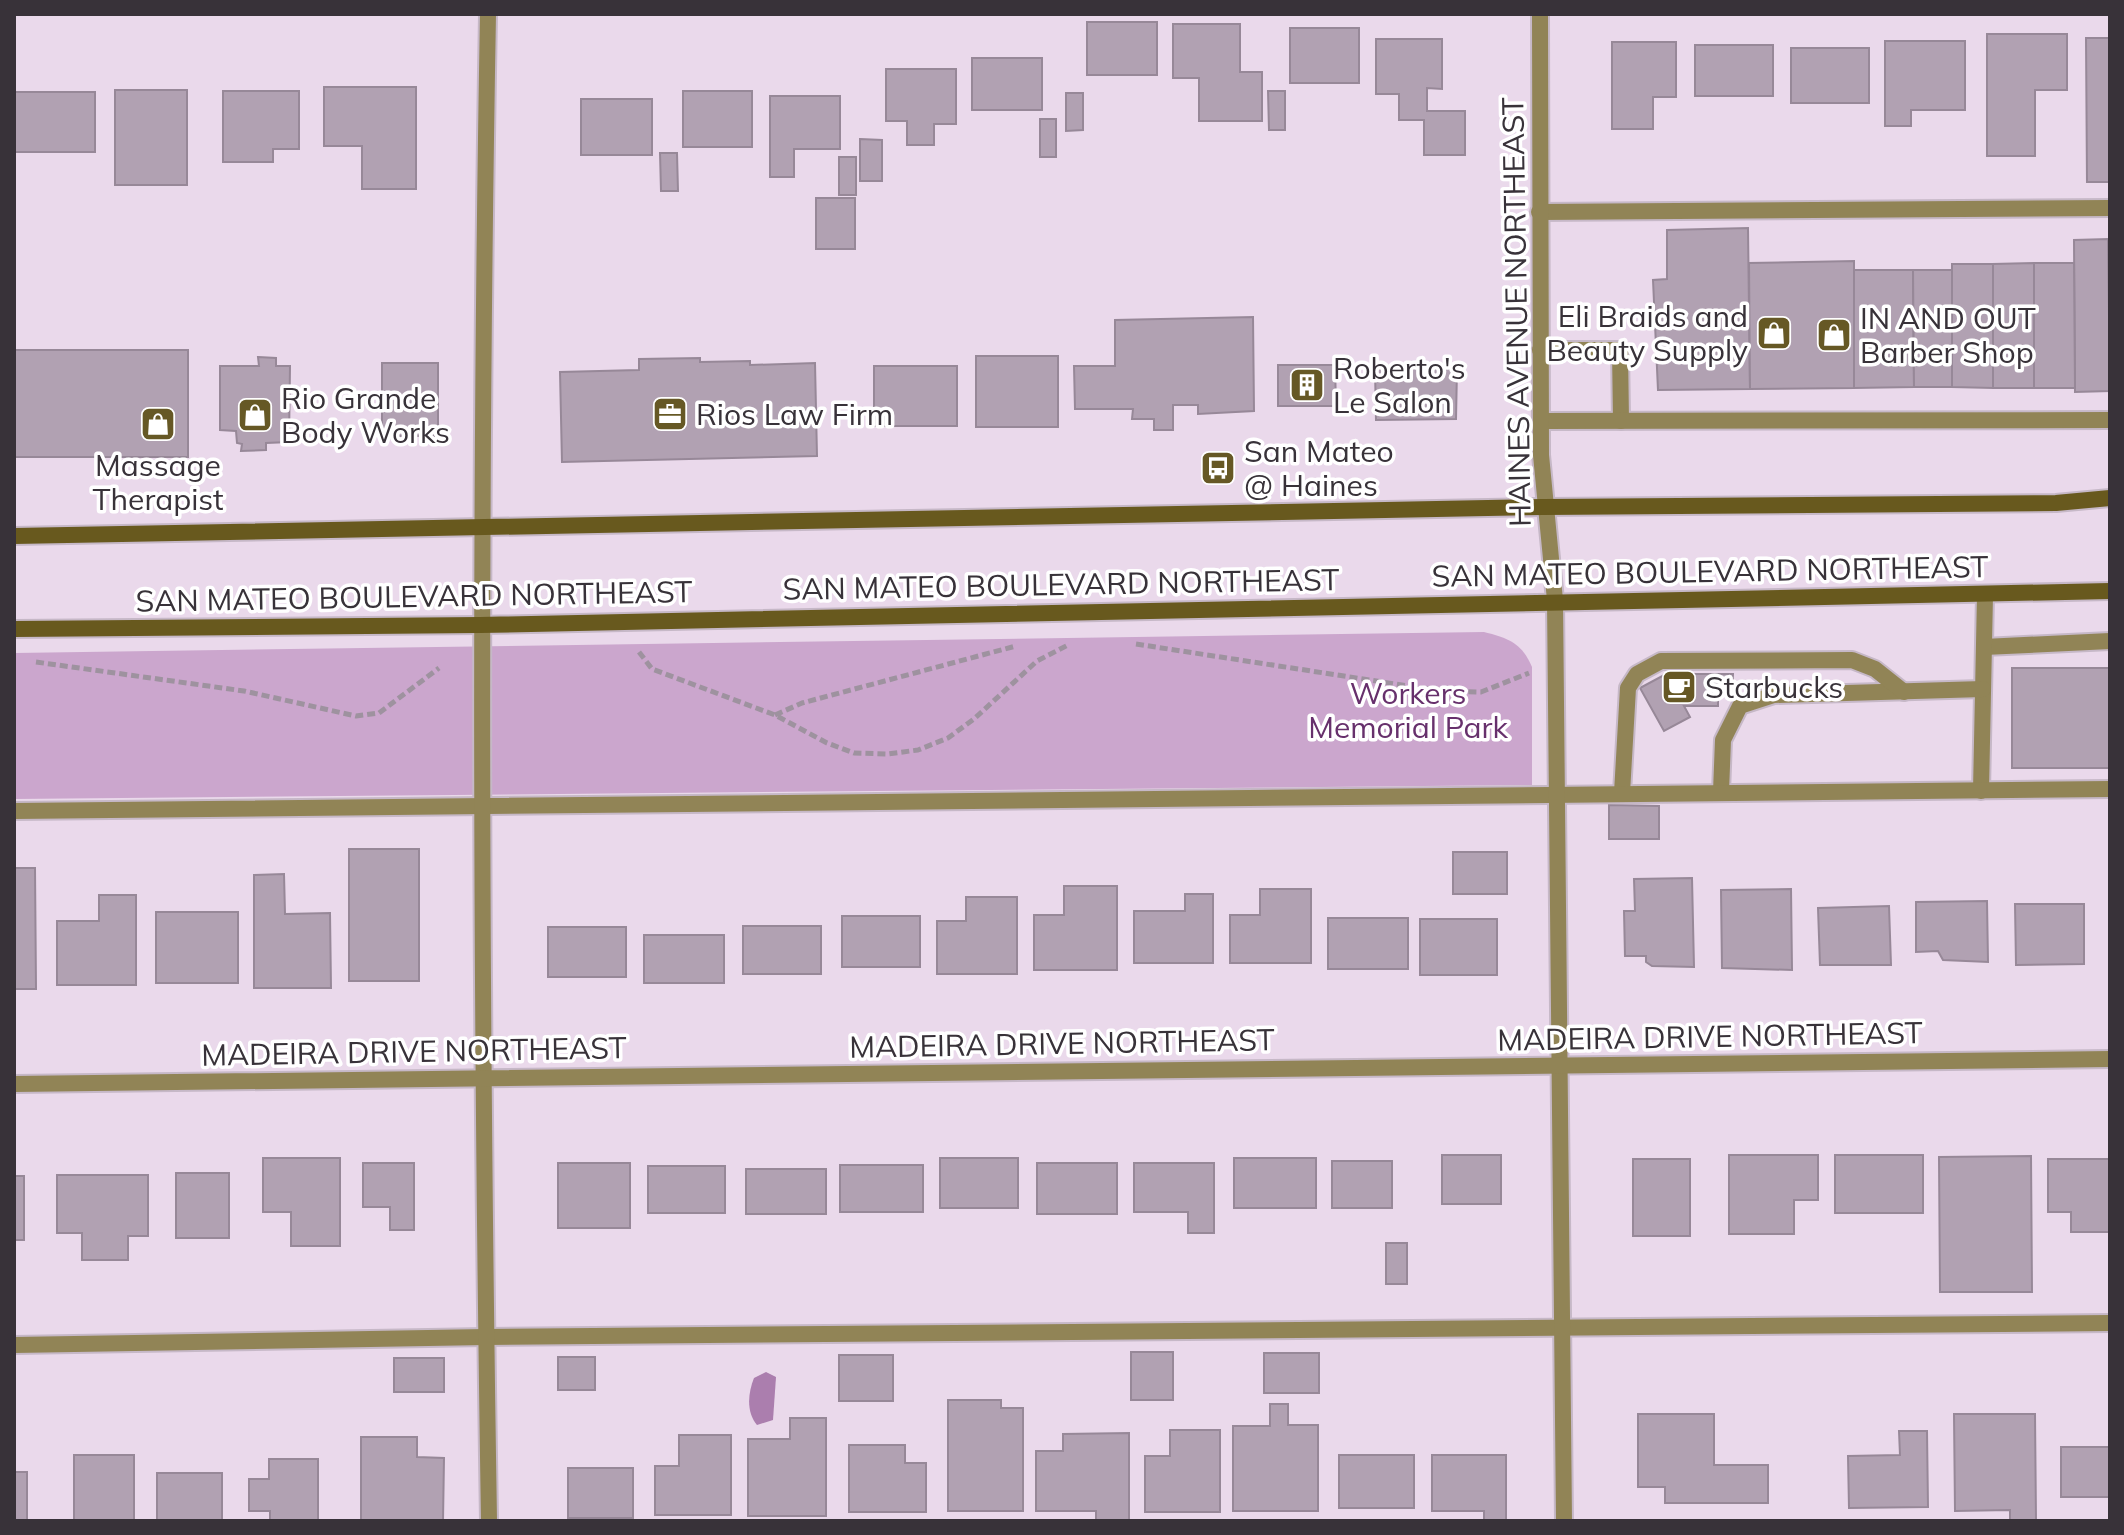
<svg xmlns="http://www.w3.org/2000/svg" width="2124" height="1535" font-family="Mulish,sans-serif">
  <rect width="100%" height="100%" fill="#ead9eb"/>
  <path fill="#cba6cd" d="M1484,632C1508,638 1522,643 1532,667V785L14,799V653Z"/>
  <path fill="#ab7eae" d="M766,1372L776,1377L773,1420L757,1425C746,1412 748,1393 754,1378Z"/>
  <g fill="#b1a1b2" stroke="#978898" stroke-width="2">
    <rect x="1087" y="22" width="70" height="53"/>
    <polygon points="1173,24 1240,24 1240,72 1262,72 1262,121 1199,121 1199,78 1173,78"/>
    <rect x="1290" y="28" width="69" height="55"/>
    <polygon points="1987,34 2067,34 2067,90 2035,90 2035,156 1987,156"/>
    <polygon points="2086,38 2110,38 2110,182 2087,182"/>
    <polygon points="1376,39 1442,39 1442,89 1427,88 1427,111 1465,111 1465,155 1424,155 1424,120 1399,120 1399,94 1376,94"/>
    <polygon points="1885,41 1965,41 1965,110 1911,110 1911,126 1885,126"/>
    <polygon points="1612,42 1676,42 1676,97 1653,97 1653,129 1612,129"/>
    <rect x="1695" y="45" width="78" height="51"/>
    <rect x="1791" y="48" width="78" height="55"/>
    <rect x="972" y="58" width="70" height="52"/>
    <polygon points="886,69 956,69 956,124 934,124 934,145 907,145 907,121 886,121"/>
    <polygon points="324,87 416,87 416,189 362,189 362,146 324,146"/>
    <rect x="115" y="90" width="72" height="95"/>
    <polygon points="223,91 299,91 299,149 273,149 273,162 223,162"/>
    <rect x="683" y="91" width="69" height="56"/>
    <polygon points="1268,91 1285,91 1285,130 1269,130"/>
    <rect x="14" y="92" width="81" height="60"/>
    <polygon points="1066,93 1083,93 1083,130 1066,131"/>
    <polygon points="770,96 840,96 840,149 794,149 794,177 770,177"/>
    <rect x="581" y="99" width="71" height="56"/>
    <rect x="1040" y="119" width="16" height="38"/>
    <polygon points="860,139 882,140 882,181 860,181"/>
    <polygon points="660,153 677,153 678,191 661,191"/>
    <rect x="839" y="157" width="17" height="38"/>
    <rect x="816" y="198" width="39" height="51"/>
    <polygon points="1748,228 1750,389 1658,390 1653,280 1667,279 1667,230"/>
    <polygon points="2108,239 2110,391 2075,392 2074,240"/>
    <polygon points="1854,261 1854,388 1750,389 1749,263"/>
    <polygon points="2034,263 2034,388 1993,388 1993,264"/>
    <polygon points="2034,263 2074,263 2075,388 2034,388"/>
    <polygon points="1952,264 1993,264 1993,388 1952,387"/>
    <polygon points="1854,270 1913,270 1914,387 1854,388"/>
    <polygon points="1913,270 1952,270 1952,387 1914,387"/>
    <polygon points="1253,317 1254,411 1198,414 1198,405 1173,405 1173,430 1154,430 1154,419 1132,419 1133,409 1075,409 1074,366 1115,366 1115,320"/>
    <rect x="14" y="350" width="174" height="107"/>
    <rect x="976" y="356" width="82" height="71"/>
    <polygon points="258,357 276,358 276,366 290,366 289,442 266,443 266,450 241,451 242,444 237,443 236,431 220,430 220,366 259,366"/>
    <polygon points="700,358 700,362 750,361 750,365 815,363 817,456 562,462 560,372 639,370 639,359"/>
    <rect x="382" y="363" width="56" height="73"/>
    <polygon points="1278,365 1335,365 1336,406 1278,406"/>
    <rect x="874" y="366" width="83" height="60"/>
    <polygon points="1375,369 1457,369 1456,419 1376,420"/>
    <rect x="2012" y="668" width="98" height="100"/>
    <polygon points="1666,674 1733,674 1732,692 1718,691 1718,706 1684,706 1690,717 1664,731 1640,688"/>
    <polygon points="1609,805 1659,806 1659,839 1609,839"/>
    <rect x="349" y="849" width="70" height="132"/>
    <rect x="1453" y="852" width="54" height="42"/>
    <polygon points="14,868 35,868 36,989 14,989"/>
    <polygon points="284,874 285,914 330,913 331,988 254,988 254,875"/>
    <polygon points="1692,878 1694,967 1652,966 1646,962 1646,956 1625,956 1624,911 1635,911 1634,879"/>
    <polygon points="1064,886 1117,886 1117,970 1034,970 1034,915 1064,915"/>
    <polygon points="1260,889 1311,889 1311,963 1230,963 1230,915 1260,915"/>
    <polygon points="1791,889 1792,970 1722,968 1721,890"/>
    <polygon points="1185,894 1213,894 1213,963 1134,963 1134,911 1185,911"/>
    <polygon points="99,895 136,895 136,985 57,985 57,921 99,921"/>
    <polygon points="966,897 1017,897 1017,974 937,974 937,921 966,921"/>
    <polygon points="1987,901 1988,962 1943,960 1938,951 1916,952 1916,902"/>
    <polygon points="2015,904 2084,904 2084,964 2016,965"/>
    <polygon points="1889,906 1891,965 1820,965 1818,908"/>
    <rect x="156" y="912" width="82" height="71"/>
    <rect x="842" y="916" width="78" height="51"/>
    <rect x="1328" y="918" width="80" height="51"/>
    <rect x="1420" y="919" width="77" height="56"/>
    <rect x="743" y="926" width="78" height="48"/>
    <rect x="548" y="927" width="78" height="50"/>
    <rect x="644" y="935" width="80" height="48"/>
    <rect x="1442" y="1155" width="59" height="49"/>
    <polygon points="1729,1155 1818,1155 1818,1200 1794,1200 1794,1234 1729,1234"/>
    <rect x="1835" y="1155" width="88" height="58"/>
    <polygon points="2031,1156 2032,1292 1940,1292 1939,1157"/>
    <polygon points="263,1158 340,1158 340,1246 291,1246 291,1212 263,1212"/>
    <rect x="940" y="1158" width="78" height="50"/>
    <rect x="1234" y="1158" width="82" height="50"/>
    <rect x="1633" y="1159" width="57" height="77"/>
    <polygon points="2048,1159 2110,1159 2110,1232 2071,1232 2071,1212 2048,1212"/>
    <rect x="1332" y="1161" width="60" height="47"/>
    <polygon points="363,1163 414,1163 414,1230 390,1230 390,1207 363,1207"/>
    <rect x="558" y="1163" width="72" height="65"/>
    <rect x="1037" y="1163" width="80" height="51"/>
    <polygon points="1134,1163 1214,1163 1214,1233 1188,1233 1188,1212 1134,1212"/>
    <rect x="840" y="1165" width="83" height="47"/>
    <rect x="648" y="1166" width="77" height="47"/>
    <rect x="746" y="1169" width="80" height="45"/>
    <rect x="176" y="1173" width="53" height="65"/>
    <polygon points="57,1175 148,1175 148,1236 128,1236 128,1260 82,1260 82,1233 57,1233"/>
    <rect x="14" y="1176" width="10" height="64"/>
    <rect x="1386" y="1243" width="21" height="41"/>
    <rect x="1131" y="1352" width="42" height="48"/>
    <rect x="1264" y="1353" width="55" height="40"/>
    <rect x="839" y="1355" width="54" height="46"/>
    <rect x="558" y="1357" width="37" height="33"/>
    <rect x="394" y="1358" width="50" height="34"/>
    <polygon points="948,1400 1001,1400 1001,1408 1023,1408 1023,1511 948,1511"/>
    <polygon points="1270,1404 1288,1404 1288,1425 1318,1425 1318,1511 1233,1511 1233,1426 1270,1426"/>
    <polygon points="1638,1414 1714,1414 1714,1465 1768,1465 1768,1503 1665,1503 1665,1487 1638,1487"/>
    <polygon points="1954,1414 2035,1414 2036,1521 2010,1521 2010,1510 1955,1511"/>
    <polygon points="790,1418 826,1418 826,1516 748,1516 748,1439 790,1439"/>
    <polygon points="1170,1430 1220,1430 1220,1512 1145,1512 1145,1456 1170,1456"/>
    <polygon points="1899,1431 1927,1431 1928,1507 1849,1508 1848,1456 1900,1455"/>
    <polygon points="1129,1433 1129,1521 1096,1521 1096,1511 1036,1511 1036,1451 1063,1451 1063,1434"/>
    <polygon points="679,1435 731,1435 731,1515 655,1515 655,1466 679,1466"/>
    <polygon points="361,1437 417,1437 417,1457 444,1458 443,1521 361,1521"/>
    <polygon points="849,1445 905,1445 905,1463 926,1463 926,1512 849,1512"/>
    <rect x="2061" y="1447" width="49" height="50"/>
    <rect x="74" y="1455" width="60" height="66"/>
    <rect x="1339" y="1455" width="75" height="53"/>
    <polygon points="1432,1455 1506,1455 1506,1521 1484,1521 1484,1511 1432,1511"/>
    <polygon points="269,1459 318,1459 318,1521 270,1521 270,1511 249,1511 249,1479 269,1479"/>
    <rect x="568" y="1468" width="65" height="50"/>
    <rect x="14" y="1472" width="13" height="48"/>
    <rect x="157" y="1473" width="65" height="48"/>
  </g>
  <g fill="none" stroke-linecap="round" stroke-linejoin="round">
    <g stroke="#c6b8c7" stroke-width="20">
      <g id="service">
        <polyline points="1539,212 2110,208"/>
        <polyline points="1540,350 1620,350 1621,421"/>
        <polyline points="1541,421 2110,420"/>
        <polyline points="1984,647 2110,641"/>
        <polyline points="1981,791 1985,595"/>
        <polyline points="1721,792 1723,740 1740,706 1774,695 1983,689"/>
        <polyline points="1622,793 1628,688 1637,674 1661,661 1852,660 1875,669 1904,692"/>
        <polyline points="14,811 2110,789"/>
        <polyline points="14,1345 486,1337 2110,1323"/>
      </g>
    </g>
    <g stroke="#c6b8c7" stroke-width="20">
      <g id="minor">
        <path d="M488,14C479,516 481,1019 489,1521"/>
        <polyline points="1540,14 1541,455 1555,600 1564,1521"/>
        <polyline points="14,1084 2110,1059"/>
      </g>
    </g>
    <g stroke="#c6b8c7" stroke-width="20">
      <g id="secondary">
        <polyline points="14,536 1543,507 2056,503 2110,498"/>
        <polyline points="14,629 480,625 2110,591"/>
      </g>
    </g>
    <g stroke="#9e929f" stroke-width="5" stroke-dasharray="8 4" stroke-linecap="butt">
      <polyline points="1136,644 1441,691 1481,692 1529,673"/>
      <polyline points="639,652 652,669 775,715 827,743 854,753 887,754 918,750 948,738 974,719 1037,661 1068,645"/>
      <polyline points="36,662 244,691 356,716 379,713 439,668"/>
      <polyline points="775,715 802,703 1016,646"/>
    </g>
    <use href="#service" stroke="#918456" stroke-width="16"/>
    <use href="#minor" stroke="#918456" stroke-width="16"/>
    <use href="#secondary" stroke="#68591e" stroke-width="16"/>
  </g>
  <defs>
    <g id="shop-square" transform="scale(1.8)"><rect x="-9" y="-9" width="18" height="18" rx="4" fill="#665825" stroke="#fff"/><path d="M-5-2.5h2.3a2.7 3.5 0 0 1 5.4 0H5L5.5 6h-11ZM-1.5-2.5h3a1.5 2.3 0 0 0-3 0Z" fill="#fff"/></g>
    <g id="building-square" transform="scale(1.8)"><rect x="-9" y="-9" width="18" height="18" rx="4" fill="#665825" stroke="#fff"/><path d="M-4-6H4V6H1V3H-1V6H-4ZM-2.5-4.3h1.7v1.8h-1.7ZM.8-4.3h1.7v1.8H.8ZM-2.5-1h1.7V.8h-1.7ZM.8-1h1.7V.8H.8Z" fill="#fff"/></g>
    <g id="office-square" transform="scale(1.8)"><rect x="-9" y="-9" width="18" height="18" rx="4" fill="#665825" stroke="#fff"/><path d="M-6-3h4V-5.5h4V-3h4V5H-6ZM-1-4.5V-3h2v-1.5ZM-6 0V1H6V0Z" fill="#fff"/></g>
    <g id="bus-square" transform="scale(1.8)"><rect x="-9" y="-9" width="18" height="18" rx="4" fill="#665825" stroke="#fff"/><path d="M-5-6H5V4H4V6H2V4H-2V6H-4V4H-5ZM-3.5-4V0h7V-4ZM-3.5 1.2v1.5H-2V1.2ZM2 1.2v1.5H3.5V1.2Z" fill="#fff"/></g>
    <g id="cafe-square" transform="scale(1.8)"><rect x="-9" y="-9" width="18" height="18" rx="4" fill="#665825" stroke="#fff"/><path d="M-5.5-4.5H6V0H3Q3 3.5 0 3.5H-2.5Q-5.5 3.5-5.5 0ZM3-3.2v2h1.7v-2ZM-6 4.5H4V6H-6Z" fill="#fff"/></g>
  </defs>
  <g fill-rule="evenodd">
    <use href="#shop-square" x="1774" y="333"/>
    <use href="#shop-square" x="1834" y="335"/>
    <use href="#building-square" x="1307" y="385"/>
    <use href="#office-square" x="670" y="414"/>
    <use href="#shop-square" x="255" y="415"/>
    <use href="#shop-square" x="158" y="424"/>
    <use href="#bus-square" x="1218" y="468"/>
    <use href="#cafe-square" x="1679" y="687"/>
  </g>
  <g text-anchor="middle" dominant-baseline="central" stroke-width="7" stroke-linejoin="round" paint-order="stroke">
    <g font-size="30" fill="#383239" stroke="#fff">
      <text transform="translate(1516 312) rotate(-91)">HAINES AVENUE NORTHEAST</text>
      <text transform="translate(1710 571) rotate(-1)">SAN MATEO BOULEVARD NORTHEAST</text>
      <text transform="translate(1061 584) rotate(-1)">SAN MATEO BOULEVARD NORTHEAST</text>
      <text transform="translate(414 596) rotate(-1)">SAN MATEO BOULEVARD NORTHEAST</text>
      <text transform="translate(1710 1036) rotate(-1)">MADEIRA DRIVE NORTHEAST</text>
      <text transform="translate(1062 1043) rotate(-1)">MADEIRA DRIVE NORTHEAST</text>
      <text transform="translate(414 1051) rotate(-1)">MADEIRA DRIVE NORTHEAST</text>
    </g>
    <g font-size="30" fill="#383239" stroke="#fff" text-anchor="start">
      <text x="1748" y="316" text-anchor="end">Eli Braids and<tspan x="1748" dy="34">Beauty Supply</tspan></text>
      <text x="1860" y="318">IN AND OUT<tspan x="1860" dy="34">Barber Shop</tspan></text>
      <text x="1333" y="368">Roberto's<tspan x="1333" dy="34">Le Salon</tspan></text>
      <text x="281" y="398">Rio Grande<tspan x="281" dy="34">Body Works</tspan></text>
      <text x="696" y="414">Rios Law Firm</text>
      <text x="1244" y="451">San Mateo<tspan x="1244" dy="34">@ Haines</tspan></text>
      <text x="158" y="465" text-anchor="middle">Massage<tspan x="158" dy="34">Therapist</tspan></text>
      <text x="1705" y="687">Starbucks</text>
    </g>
    <g font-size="30" fill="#67306c" stroke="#fff">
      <text x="1408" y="693">Workers<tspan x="1408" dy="34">Memorial Park</tspan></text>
    </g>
  </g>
  <rect width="2124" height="1535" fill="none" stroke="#383239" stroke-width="32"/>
</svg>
